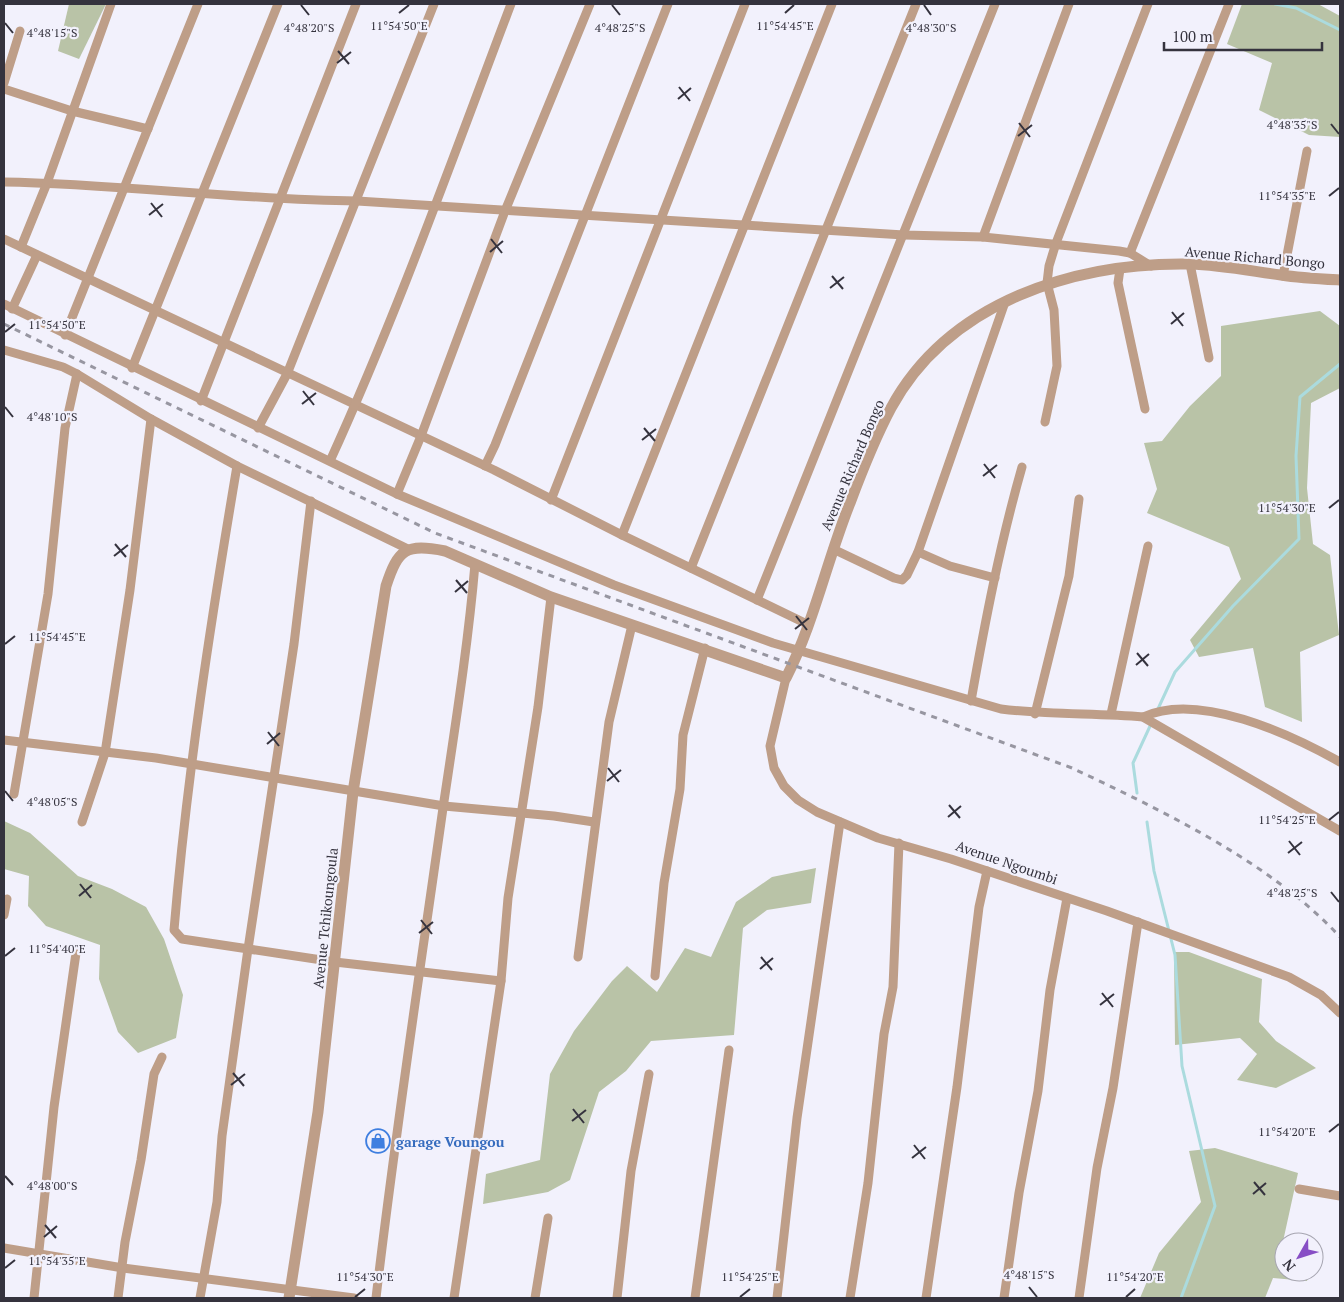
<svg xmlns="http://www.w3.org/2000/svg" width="1344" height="1302" font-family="'PT Serif',serif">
  <rect width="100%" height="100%" fill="#f2f1fc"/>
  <g fill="#b9c3a7">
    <polygon points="69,4 106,4 79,59 58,51"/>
    <polygon points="1242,4 1318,4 1340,16 1340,137 1309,135 1259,110 1272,63 1227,44"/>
    <polygon points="1320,311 1340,326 1340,388 1311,403 1307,488 1313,544 1330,555 1339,635 1300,652 1302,722 1265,707 1253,648 1199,657 1190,640 1241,579 1229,547 1147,513 1157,489 1144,443 1162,441 1190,406 1221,376 1221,326"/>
    <polygon points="4,821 30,833 78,876 112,889 146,907 164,939 183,995 176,1038 138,1053 118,1032 99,979 100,945 46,926 28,906 29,876 4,869"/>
    <polygon points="816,868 811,903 767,910 743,928 734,1035 651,1041 626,1071 599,1092 570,1180 548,1192 483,1204 486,1174 540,1160 550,1074 574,1031 612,981 627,966 657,992 685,948 711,957 736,902 772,877"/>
    <polygon points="1174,952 1189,952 1262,979 1259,1022 1276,1041 1316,1068 1276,1088 1237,1080 1257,1054 1240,1038 1175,1045"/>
    <polygon points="1215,1148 1298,1173 1282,1246 1284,1247 1284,1272 1309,1272 1307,1281 1273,1278 1265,1298 1140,1298 1159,1253 1201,1202 1189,1151"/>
  </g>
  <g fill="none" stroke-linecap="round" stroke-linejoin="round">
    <g stroke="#abdbde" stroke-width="3">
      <polyline points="1275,4 1296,8 1340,30"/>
      <polyline points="1157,711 1175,672 1233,606 1299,539 1296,456 1300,397 1340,364"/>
      <polyline points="1137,793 1133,763 1151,724"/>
      <polyline points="1147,822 1154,871 1175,955 1182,1066 1215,1206 1181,1298"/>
    </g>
    <g stroke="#be9e88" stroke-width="9">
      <polyline points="4,83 20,31"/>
      <polyline points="4,89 72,111 148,129"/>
      <path d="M4,182C122,184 239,200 357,201L904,235L983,237L1119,251L1130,253L1151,266"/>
      <polyline points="983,237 1069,4"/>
      <polyline points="4,239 494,470 622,535 807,624"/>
      <polyline points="21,247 47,183 111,4"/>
      <polyline points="1130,253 1229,4"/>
      <polyline points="1190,264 1209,358"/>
      <polyline points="1120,269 1118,283 1145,409"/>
      <polyline points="1283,276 1307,151"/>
      <path d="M4,304L397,494L614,585L773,643L1001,709C1048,715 1095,713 1143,717L1340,831"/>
      <polyline points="12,309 37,255"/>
      <polyline points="65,335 198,4"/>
      <polyline points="4,350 63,367 77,374 151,419 237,466 408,549"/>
      <polyline points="132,368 278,4"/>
      <polyline points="201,401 356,4"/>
      <polyline points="1045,422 1057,366 1054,310 1047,283 1049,266 1056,243 1148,4"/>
      <polyline points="258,428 287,374 434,4"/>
      <path d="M330,461C398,312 453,157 511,4"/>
      <path d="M237,466C211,620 187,774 174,930L182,939L335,962L501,981"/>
      <polyline points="485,466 495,445 668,4"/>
      <polyline points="397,494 421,436 505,211 590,4"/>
      <polyline points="551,500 745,4"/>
      <polyline points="622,535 832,4"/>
      <polyline points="833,549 894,578 902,580 907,575 918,552 1005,302"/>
      <polyline points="918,552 950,566 995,578"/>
      <polyline points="691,568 916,4"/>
      <polyline points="757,600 995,4"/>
      <polyline points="786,678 770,746 774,768 784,786 798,800 817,812 878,838 951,859 1107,911 1289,977 1321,995 1340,1013"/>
      <path d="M971,701C985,622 1000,544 1022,467"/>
      <polyline points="1035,714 1069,576 1079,499"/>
      <polyline points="1111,714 1148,546"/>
      <path d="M1143,717C1198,691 1290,734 1340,762"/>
      <polyline points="4,740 156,758 444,806 554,816 594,822"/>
      <polyline points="14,794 48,594 65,428 77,374"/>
      <polyline points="82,822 105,753 130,590 151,419"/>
      <polyline points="4,915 7,899"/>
      <polyline points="578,957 609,722 632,625"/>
      <polyline points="655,976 664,883 680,789 683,735 705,648"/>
      <polyline points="1299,1189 1340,1196"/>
      <polyline points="4,1248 123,1268 354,1298"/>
      <polyline points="34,1298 54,1107 76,953"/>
      <polyline points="118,1298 125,1242 141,1160 154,1074 162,1057"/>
      <polyline points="200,1298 217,1202 222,1136 248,949 294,644 311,501"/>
      <path d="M376,1298C395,1134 420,971 443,808C455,727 468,646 475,564"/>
      <polyline points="454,1298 501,981 508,898 538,707 551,597"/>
      <polyline points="535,1298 548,1218"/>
      <polyline points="617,1298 631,1171 649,1074"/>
      <polyline points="695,1298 729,1050"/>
      <polyline points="777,1298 797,1118 840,822"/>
      <polyline points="850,1298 868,1183 884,1034 893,987 899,843"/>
      <polyline points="926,1298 957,1087 979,907 987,871"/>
      <polyline points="1004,1298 1019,1193 1038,1091 1050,990 1067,898"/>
      <polyline points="1079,1298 1097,1168 1113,1088 1138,922"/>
    </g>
    <path stroke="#be9e88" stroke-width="11" d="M289,1298L318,1112L353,792L386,586C398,549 406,543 445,551L551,597L786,678C814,623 827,560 850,503C862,471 875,438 891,408C949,301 1076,262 1190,264C1221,265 1251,271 1281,275C1300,278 1321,279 1340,280"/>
    <path stroke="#9796a1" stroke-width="3" stroke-dasharray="6 6" stroke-linecap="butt" d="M4,324L435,533L1072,768C1163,811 1272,863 1340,937"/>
  </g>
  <path fill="none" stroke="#35333e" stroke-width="2" d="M301,5L309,15M612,5L620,15M924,5L931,15M399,13L409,5M785,13L794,5M5,23L13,33M338,51L349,64M337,63L351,52M679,87L690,101M678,99L691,88M1019,123L1030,137M1331,124L1339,134M1018,136L1032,125M1329,196L1339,188M151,203L162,217M149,215L163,204M491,239L502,253M490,252L503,241M832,276L843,289M830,288L844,277M1172,312L1183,326M1171,324L1184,313M5,332L15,324M303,391L314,405M302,404L316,393M5,407L13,417M644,428L655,441M642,440L656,429M984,464L995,478M983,476L997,465M1329,508L1339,500M115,544L126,557M114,556L128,545M456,580L467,593M455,592L468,581M796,616L807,630M795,629L809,618M5,644L15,636M1137,653L1148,666M1136,665L1149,654M268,732L279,746M267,744L280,733M608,768L619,782M607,781L621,770M5,791L13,801M949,805L960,818M948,817L961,806M1329,820L1339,812M1289,841L1300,855M1288,853L1302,842M80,884L91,898M1331,892L1339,902M79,896L92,885M421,920L432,934M419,933L433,922M5,956L15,948M761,957L772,970M760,969L773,958M1102,993L1113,1007M1100,1005L1114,994M233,1073L244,1086M231,1085L245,1074M573,1109L584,1123M572,1121L586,1110M1329,1132L1339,1124M914,1145L925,1159M912,1158L926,1147M5,1176L13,1185M1254,1182L1265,1195M1253,1194L1266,1183M45,1225L56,1238M44,1237L57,1226M5,1268L15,1260M1029,1287L1037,1297M355,1297L365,1289M740,1297L750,1289M1126,1297L1135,1289"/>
  <defs>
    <g id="shop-ring" transform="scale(1.25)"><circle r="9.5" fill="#f2f1fc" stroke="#3f7fe0" stroke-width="1.5"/><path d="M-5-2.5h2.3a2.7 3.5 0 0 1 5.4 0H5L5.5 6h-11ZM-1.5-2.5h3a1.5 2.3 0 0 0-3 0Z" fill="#3f7fe0"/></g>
  </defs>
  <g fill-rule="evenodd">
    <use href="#shop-ring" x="378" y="1141"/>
  </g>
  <g text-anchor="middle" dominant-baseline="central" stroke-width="4.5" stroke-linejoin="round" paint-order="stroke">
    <g font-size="14" fill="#35333e" stroke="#f2f1fc">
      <text transform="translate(1255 257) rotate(5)">Avenue Richard Bongo</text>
      <text transform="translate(852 465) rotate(-67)">Avenue Richard Bongo</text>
      <text transform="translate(1007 862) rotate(19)">Avenue Ngoumbi</text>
      <text transform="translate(325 918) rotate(-84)">Avenue Tchikoungoula</text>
    </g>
    <g font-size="14" font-weight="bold" fill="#366cbe" stroke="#f2f1fc" text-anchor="start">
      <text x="396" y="1141">garage Voungou</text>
    </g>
  </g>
  <g font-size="12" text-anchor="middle" fill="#35333e" stroke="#f2f1fc" stroke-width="4.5" stroke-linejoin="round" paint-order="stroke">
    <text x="399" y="30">11°54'50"E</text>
    <text x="785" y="30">11°54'45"E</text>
    <text x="309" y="32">4°48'20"S</text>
    <text x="620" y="32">4°48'25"S</text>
    <text x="931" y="32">4°48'30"S</text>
    <text x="52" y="37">4°48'15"S</text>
    <text x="1292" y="129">4°48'35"S</text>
    <text x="1287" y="200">11°54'35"E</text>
    <text x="57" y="329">11°54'50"E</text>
    <text x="52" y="421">4°48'10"S</text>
    <text x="1287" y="512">11°54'30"E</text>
    <text x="57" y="641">11°54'45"E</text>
    <text x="52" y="806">4°48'05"S</text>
    <text x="1287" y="824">11°54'25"E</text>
    <text x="1292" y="897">4°48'25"S</text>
    <text x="57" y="953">11°54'40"E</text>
    <text x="1287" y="1136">11°54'20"E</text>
    <text x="52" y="1190">4°48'00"S</text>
    <text x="57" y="1265">11°54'35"E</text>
    <text x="1029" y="1279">4°48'15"S</text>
    <text x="365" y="1281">11°54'30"E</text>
    <text x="750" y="1281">11°54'25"E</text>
    <text x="1135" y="1281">11°54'20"E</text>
  </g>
  <rect width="1344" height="1302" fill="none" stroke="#35333e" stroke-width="10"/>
  <g transform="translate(1299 1257) rotate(231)"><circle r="24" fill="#f2f1fc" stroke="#a6a5b0"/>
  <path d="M0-4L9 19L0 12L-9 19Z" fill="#874ec5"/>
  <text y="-8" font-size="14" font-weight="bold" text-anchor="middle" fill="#35333e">N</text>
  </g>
  <path d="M1164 42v8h158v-8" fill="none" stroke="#35333e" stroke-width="2.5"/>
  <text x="1172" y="42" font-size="15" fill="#35333e" stroke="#f2f1fc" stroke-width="4" paint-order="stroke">100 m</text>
</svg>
